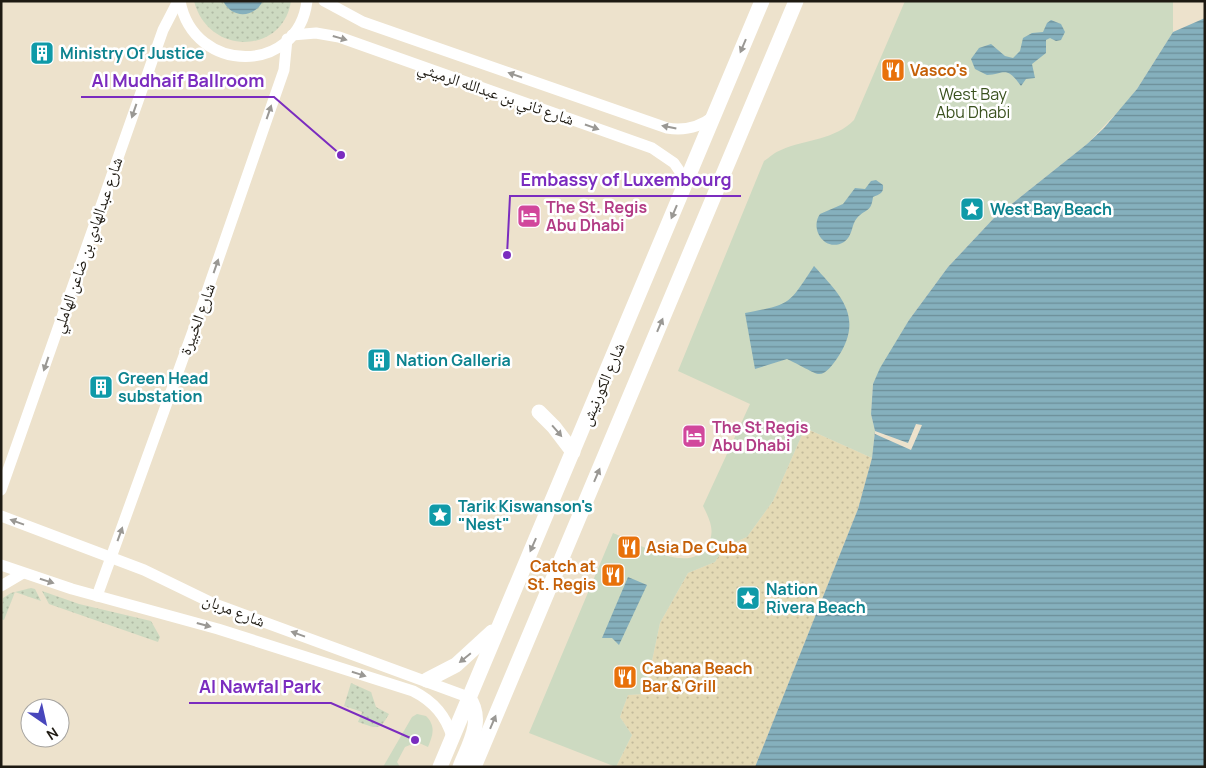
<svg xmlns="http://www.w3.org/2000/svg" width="1206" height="768" font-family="Manrope,'Noto Naskh Arabic',sans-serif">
  <defs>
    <pattern id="grass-dots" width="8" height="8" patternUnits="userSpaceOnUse" patternTransform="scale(1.25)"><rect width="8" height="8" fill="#cddac1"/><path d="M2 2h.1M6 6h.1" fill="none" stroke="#b0baa5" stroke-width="1.8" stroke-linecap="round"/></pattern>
    <pattern id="sand-dots" width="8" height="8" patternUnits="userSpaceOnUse" patternTransform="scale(1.25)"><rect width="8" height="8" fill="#e4dab5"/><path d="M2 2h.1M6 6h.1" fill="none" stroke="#c3ba9b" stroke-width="1.8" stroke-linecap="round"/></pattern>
    <pattern id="water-rules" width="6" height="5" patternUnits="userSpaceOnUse" patternTransform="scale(1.25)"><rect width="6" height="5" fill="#85b0bd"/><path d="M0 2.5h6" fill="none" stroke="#6c8e98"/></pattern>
  </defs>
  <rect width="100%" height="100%" fill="#ede2cc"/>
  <g fill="url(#grass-dots)">
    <path d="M194,1H291C283,55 208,56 194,1Z"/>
    <polygon points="31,588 35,589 41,601 15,592 4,620 1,619 3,598 11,593"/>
    <polygon points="42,591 79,604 151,621 160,637 158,642 49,604"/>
    <path d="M351,683L371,692L376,707L389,714C379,732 376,728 358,722L362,712L344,706Z"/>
  </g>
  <polygon fill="url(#sand-dots)" points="805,428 872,458 858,509 755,767 616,767 632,735 620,717 628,695 645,694 660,623 688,573 715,562 724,547 747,537 773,501"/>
  <g fill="#cddac1">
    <path d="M905,1H1173V32L1137,89L1125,104L1087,144L994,218L948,267L909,320L873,384L871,414L875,431L872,458L805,428L773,501L747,537L724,547L715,562L688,573L660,623L645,694L628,695L620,717L632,735L616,767L529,733L613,533C638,543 689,576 707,546C716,532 710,520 703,506L750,404L678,371L764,161C770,157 775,152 781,150C806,139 835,140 854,120Z"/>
    <path d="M417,714L426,716C436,726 433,735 428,747L417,742L405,747L397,762L400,767H383L412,717Z"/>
  </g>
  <g fill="url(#water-rules)">
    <path d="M223,1H263C254,18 232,19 223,1Z"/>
    <polygon points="1205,18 1205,767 755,767 858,509 872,458 875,431 871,414 873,384 880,368 909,320 948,267 994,218 1087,144 1104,128 1137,89 1173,32"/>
    <path d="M1051,20L1061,24L1065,32L1061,40L1056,41L1050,38L1046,40V53L1032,64L1035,78L1026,79L1021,86C1006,65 1005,74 987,75L975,69L971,59L979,48L991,44L1005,56L1013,58L1020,51L1023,38L1032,33L1043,32L1047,23Z"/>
    <path d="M876,180L883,185C884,194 879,194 873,197C871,213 866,208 857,218C851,225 853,236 844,242C826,253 809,230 820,214L843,204L855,188L865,189L871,181Z"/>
    <path d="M814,266C842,297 865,318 836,360C832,365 826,375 818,374C813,373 794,362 787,359L755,369L745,313C792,304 788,305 814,266Z"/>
    <polygon points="628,577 647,585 619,645 612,638 602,638"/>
  </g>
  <polygon fill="#ede2cc" points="916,424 922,425 911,450 875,434 875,431 908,443"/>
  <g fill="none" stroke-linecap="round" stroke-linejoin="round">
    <g stroke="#fff" stroke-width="11">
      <path d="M180,1C194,75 298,75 307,1"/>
      <path d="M324,1L363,22L667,128C684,131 700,127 714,116"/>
      <polyline points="292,35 316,33 339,37 652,148 674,163 687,182"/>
      <polyline points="1,490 163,30 178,1"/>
      <polyline points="1,516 144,570 212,603 468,697"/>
      <path d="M1,565L72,589L218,629L413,691C433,701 446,715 452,737"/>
      <polyline points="1,586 23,573"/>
      <polyline points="97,596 202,306 284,70 287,39"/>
    </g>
    <g stroke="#fff" stroke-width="15">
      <polyline points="539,412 554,427 573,452"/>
      <polyline points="427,680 456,665 492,632"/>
      <polyline points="440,767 762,1"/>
      <path d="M460,767C469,744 485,720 468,697"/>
      <polyline points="474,767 796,1"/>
    </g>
  </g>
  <defs><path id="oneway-solid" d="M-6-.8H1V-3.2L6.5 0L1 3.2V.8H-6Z" transform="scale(1.25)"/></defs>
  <g fill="#9a9894">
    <use href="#oneway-solid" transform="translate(340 38) rotate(16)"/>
    <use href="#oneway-solid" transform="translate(743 46) rotate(113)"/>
    <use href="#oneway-solid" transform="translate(515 75) rotate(-161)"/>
    <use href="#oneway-solid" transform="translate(134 111) rotate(109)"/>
    <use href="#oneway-solid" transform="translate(269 112) rotate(-71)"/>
    <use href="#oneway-solid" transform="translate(592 127) rotate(19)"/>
    <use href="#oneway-solid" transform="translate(669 127) rotate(-169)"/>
    <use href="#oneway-solid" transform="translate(674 212) rotate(113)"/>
    <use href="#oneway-solid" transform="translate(216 266) rotate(-71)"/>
    <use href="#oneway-solid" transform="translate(660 325) rotate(-67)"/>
    <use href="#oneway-solid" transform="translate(46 364) rotate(109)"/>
    <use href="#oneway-solid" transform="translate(557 431) rotate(49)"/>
    <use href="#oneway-solid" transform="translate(597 475) rotate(-67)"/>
    <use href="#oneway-solid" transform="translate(17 522) rotate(-160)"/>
    <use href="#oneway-solid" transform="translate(120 534) rotate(-70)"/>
    <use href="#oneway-solid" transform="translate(533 545) rotate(114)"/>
    <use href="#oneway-solid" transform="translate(47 581) rotate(18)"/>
    <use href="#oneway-solid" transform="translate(204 625) rotate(15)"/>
    <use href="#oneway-solid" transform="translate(298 634) rotate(-160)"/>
    <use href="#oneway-solid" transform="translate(465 658) rotate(141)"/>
    <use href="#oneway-solid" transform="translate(359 674) rotate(17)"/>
    <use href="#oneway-solid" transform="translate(493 722) rotate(-67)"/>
  </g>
  <defs>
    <g id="building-square" transform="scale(1.25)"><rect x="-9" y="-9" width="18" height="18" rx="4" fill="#0f9aa8" stroke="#fff"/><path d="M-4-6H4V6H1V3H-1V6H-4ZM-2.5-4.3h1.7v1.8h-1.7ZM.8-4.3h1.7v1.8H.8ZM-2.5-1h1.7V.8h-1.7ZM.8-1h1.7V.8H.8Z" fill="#fff"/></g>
    <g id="restaurant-square" transform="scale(1.25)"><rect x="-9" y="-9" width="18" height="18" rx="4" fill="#e8710a" stroke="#fff"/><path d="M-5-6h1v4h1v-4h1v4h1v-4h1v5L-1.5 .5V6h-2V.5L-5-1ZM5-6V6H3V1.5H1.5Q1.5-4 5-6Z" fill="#fff"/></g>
    <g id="sight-square" transform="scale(1.25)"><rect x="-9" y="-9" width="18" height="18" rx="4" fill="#0f9aa8" stroke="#fff"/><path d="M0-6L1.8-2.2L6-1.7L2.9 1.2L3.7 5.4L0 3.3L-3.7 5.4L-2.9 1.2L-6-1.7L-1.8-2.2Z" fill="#fff"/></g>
    <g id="hotel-square" transform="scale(1.25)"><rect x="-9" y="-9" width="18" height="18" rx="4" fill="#d1479c" stroke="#fff"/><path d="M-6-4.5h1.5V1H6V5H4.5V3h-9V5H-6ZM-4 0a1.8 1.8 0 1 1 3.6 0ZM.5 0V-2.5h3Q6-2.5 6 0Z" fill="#fff"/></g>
  </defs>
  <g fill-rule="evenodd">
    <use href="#building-square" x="42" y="53"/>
    <use href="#restaurant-square" x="893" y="70"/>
    <use href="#sight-square" x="972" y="209"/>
    <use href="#hotel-square" x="529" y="216"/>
    <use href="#building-square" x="379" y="360"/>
    <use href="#building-square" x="101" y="387"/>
    <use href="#hotel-square" x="694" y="436"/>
    <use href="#sight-square" x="440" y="515"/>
    <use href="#restaurant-square" x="629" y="547"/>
    <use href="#restaurant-square" x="613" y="575"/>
    <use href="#sight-square" x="748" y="598"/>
    <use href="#restaurant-square" x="625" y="677"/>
  </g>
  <g text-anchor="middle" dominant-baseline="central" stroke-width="5" stroke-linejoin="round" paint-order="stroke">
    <g font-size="16" font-weight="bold" fill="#0d838f" stroke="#fff" text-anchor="start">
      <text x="60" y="53">Ministry Of Justice</text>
      <text x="990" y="209">West Bay Beach</text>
      <text x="396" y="360">Nation Galleria</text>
      <text x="118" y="378">Green Head<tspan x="118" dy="18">substation</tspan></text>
      <text x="458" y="506">Tarik Kiswanson's<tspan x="458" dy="18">"Nest"</tspan></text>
      <text x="766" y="589">Nation<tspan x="766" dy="18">Rivera Beach</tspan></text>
    </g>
    <g font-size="16" font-weight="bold" fill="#c56008" stroke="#fff" text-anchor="start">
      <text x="910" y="70">Vasco's</text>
      <text x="646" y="547">Asia De Cuba</text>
      <text x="596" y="566" text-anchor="end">Catch at<tspan x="596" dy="18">St. Regis</tspan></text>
      <text x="642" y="668">Cabana Beach<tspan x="642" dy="18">Bar &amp; Grill</tspan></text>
    </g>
    <g font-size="16" fill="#1e1a12" stroke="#fff">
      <text transform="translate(496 93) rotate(19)">شارع ثاني بن عبدالله الرميثي</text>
      <text transform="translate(87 245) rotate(-71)">شارع عبدالهادي بن ضاعن الهاملي</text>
      <text transform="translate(197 319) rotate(-70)">شارع الخبيرة</text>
      <text transform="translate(602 384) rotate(-67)">شارع الكورنيش</text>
      <text transform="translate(234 610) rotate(21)">شارع مربان</text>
    </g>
    <g font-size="16" fill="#3a511e" stroke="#fff">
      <text x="973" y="94">West Bay<tspan x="973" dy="18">Abu Dhabi</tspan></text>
    </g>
    <g font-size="16" font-weight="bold" fill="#b23c85" stroke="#fff" text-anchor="start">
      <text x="546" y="207">The St. Regis<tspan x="546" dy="18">Abu Dhabi</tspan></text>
      <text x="712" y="427">The St Regis<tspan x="712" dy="18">Abu Dhabi</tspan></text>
    </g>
  </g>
  <path fill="none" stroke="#7b2cbf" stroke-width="2" d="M341 155L274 97H81M507 255L510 196H741M415 740L331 703H189"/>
  <g fill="#7b2cbf" stroke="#fff" stroke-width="2">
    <circle cx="341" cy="155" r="5"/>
    <circle cx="507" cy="255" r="5"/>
    <circle cx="415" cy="740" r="5"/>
  </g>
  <g font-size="18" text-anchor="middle" font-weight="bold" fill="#7b2cbf" stroke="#fff" stroke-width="5" stroke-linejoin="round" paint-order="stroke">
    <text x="178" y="87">Al Mudhaif Ballroom</text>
    <text x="626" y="186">Embassy of Luxembourg</text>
    <text x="260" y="693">Al Nawfal Park</text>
  </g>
  <rect width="1206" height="768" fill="none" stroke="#1e1a12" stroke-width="5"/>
  <g transform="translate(45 723) rotate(146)"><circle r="24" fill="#ffffff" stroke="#a5a3a0"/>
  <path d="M0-4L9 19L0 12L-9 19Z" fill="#4846bc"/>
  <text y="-8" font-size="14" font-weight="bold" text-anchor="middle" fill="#1e1a12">N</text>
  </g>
</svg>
